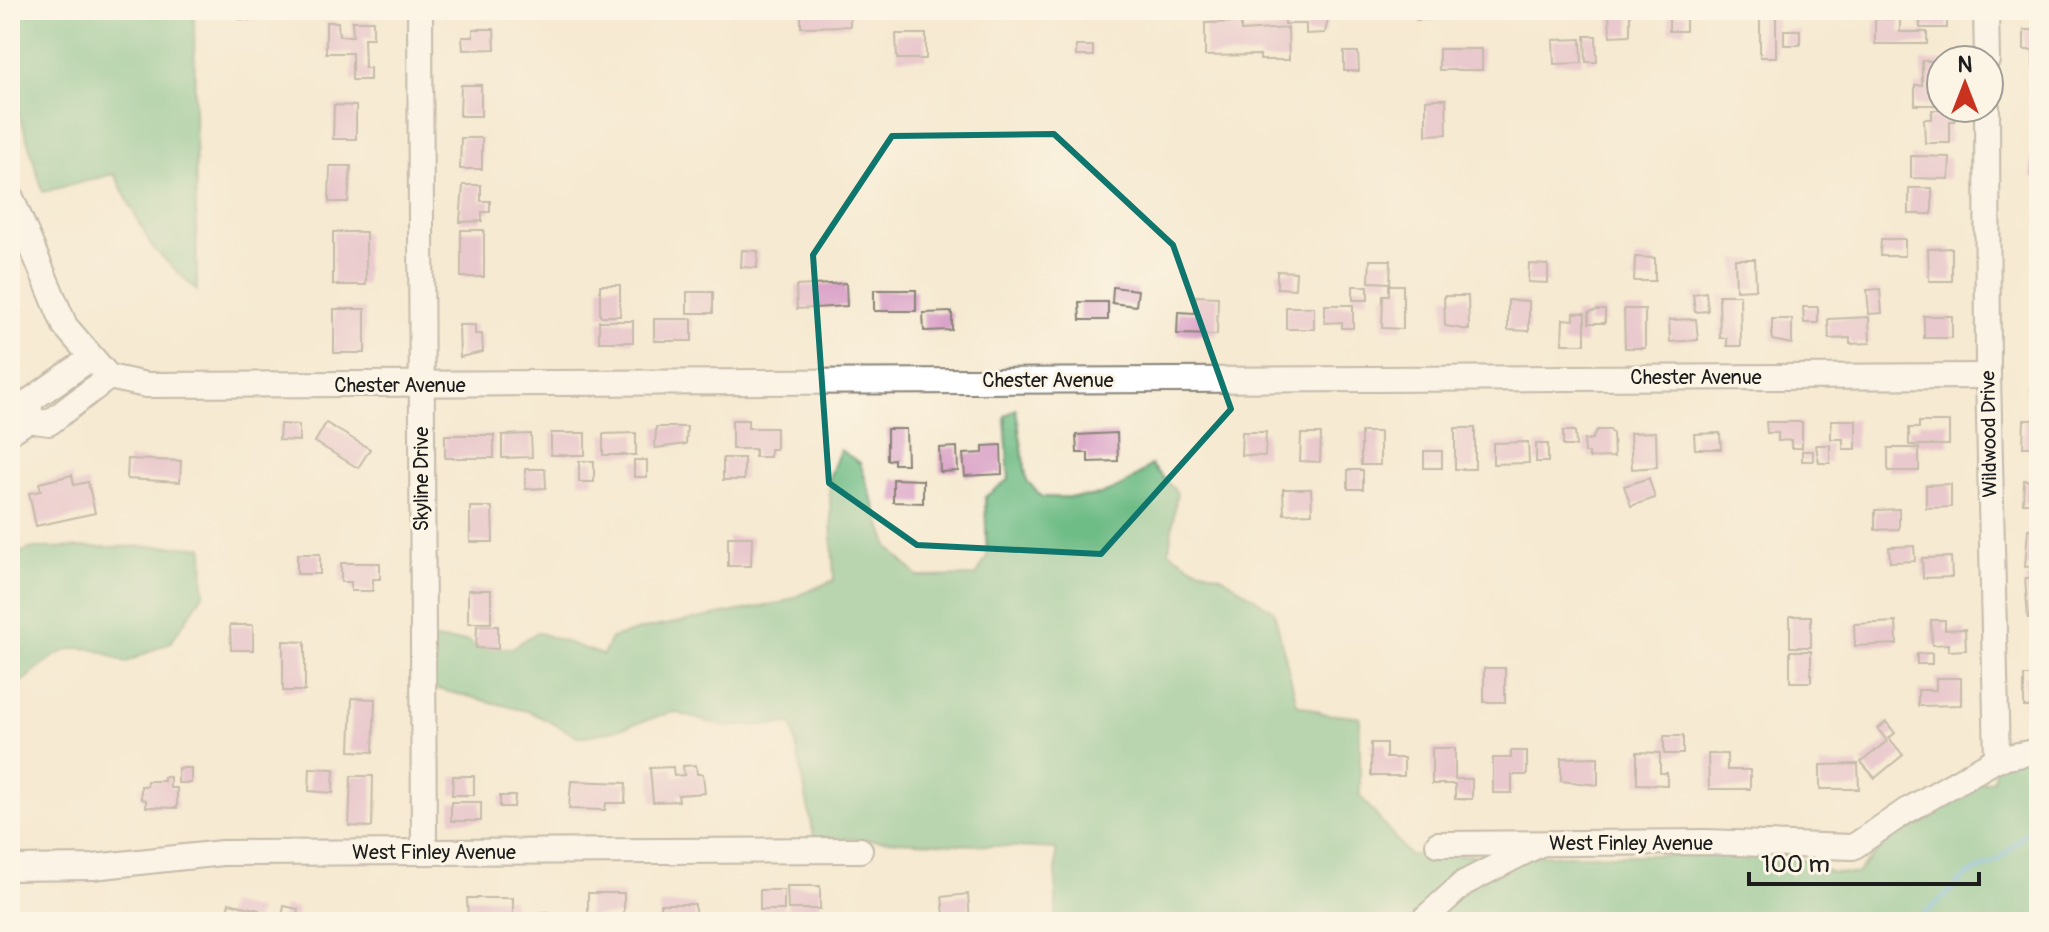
<svg xmlns="http://www.w3.org/2000/svg" width="2049" height="932" font-family="Pangolin,sans-serif">
  <rect width="100%" height="100%" fill="#fcf5e5"/>
  <filter id="ink" filterUnits="userSpaceOnUse"><feTurbulence type="fractalNoise" baseFrequency=".0125" numOctaves="2"/><feDisplacementMap in="SourceGraphic" scale="16" xChannelSelector="R" yChannelSelector="G"/><feConvolveMatrix kernelMatrix="1 2 1 2 8 2 1 2 1" color-interpolation-filters="sRGB"/></filter>
  <filter id="wash" filterUnits="userSpaceOnUse"><feTurbulence type="fractalNoise" baseFrequency=".006" numOctaves="4" result="noise"/><feDisplacementMap in="SourceGraphic" scale="32" xChannelSelector="R" yChannelSelector="G"/><feGaussianBlur stdDeviation="1.8" result="paint"/><feColorMatrix in="noise" values="0 0 0 0 0 0 0 0 0 0 0 0 0 0 0 0 0 1.4 0 .05"/><feComposite in="paint" operator="in"/></filter>
  <g filter="url(#wash)">
    <rect width="100%" height="100%" fill="#f6ead2"/>
    <g fill="#6ebc86" stroke="#456c51" stroke-width="2">
      <polygon points="10,10 194,10 197,291 152,247 114,174 43,192 10,82"/>
      <path d="M1016,409L1027,481L1042,497C1092,498 1112,499 1151,465L1177,492L1169,551L1192,566L1221,576L1274,611L1297,704L1326,714L1360,717V796L1409,855H1792L1830,872L1856,874L1903,824L1956,788L1993,780L1997,759L2039,751V922H1056V849L814,837L792,724L725,727L673,712L608,732L579,737L531,712L429,687L427,640L469,641L477,648H512L537,632L603,655L611,638L643,629L781,603L834,580L829,478L840,450L860,463L889,548L918,577L976,576L987,557L985,497L1009,479L1005,416Z"/>
      <path d="M173,546L203,547L204,593L171,642L125,663C73,633 58,652 17,686H10V556L33,548Z"/>
    </g>
    <g fill="none" stroke-linecap="round" stroke-linejoin="round">
      <polyline stroke="#5ab1d7" stroke-width="5" points="1908,922 1929,910 1967,875 1999,860 2039,819"/>
    </g>
    <g id="blocks">
      <g fill="#daa3c9">
        <polygon points="239,10 257,10 256,20 239,19"/>
        <polygon points="530,10 547,10 548,17 530,18"/>
        <polygon points="801,10 850,10 850,26 801,27"/>
        <polygon points="1285,10 1330,10 1325,33 1306,34 1306,24 1285,24"/>
        <polygon points="1415,10 1436,10 1436,19 1416,20"/>
        <polygon points="1609,10 1630,10 1630,35 1610,36"/>
        <rect x="1760" y="10" width="16" height="47"/>
        <rect x="1920" y="10" width="27" height="18"/>
        <rect x="1669" y="14" width="17" height="17"/>
        <polygon points="1875,19 1900,19 1900,32 1927,32 1927,44 1875,44"/>
        <polygon points="352,21 373,21 373,38 364,38 365,68 370,68 370,80 352,80 352,53 326,53 326,22 338,22 339,36 353,36"/>
        <polygon points="1241,22 1241,31 1288,28 1289,60 1260,60 1260,55 1205,56 1205,23"/>
        <polygon points="473,29 494,29 495,49 463,50 462,37 473,37"/>
        <rect x="1784" y="30" width="16" height="15"/>
        <polygon points="2024,30 2039,30 2039,66 2033,67 2033,50 2024,50"/>
        <polygon points="896,34 926,34 926,59 897,59"/>
        <polygon points="1585,36 1596,36 1597,62 1586,62"/>
        <polygon points="1581,39 1582,63 1554,64 1553,40"/>
        <rect x="1076" y="46" width="17" height="10"/>
        <rect x="1439" y="49" width="43" height="21"/>
        <polygon points="1344,52 1358,52 1359,71 1344,71"/>
        <polygon points="1922,61 1941,61 1941,83 1937,83 1941,105 1915,105 1915,85 1922,85"/>
        <polygon points="461,85 481,85 481,116 460,116"/>
        <polygon points="1434,99 1446,99 1447,134 1426,135 1426,100"/>
        <polygon points="334,105 356,106 356,139 333,139"/>
        <polygon points="1932,110 1955,110 1955,121 1950,121 1950,143 1925,143 1924,119 1932,119"/>
        <polygon points="461,138 482,138 482,169 460,169"/>
        <polygon points="1911,156 1950,157 1949,179 1911,178"/>
        <rect x="2031" y="156" width="8" height="22"/>
        <polygon points="330,166 351,166 348,202 329,202"/>
        <polygon points="463,185 481,185 481,201 490,201 490,212 482,212 482,221 460,222"/>
        <rect x="1909" y="188" width="23" height="26"/>
        <rect x="461" y="230" width="23" height="47"/>
        <rect x="333" y="232" width="33" height="53"/>
        <polygon points="1881,239 1905,239 1905,256 1880,256"/>
        <polygon points="1952,248 1952,281 1929,281 1928,249"/>
        <polygon points="742,250 758,251 757,268 741,267"/>
        <polygon points="1635,257 1655,258 1655,281 1634,281"/>
        <polygon points="1735,259 1755,259 1756,289 1736,290"/>
        <polygon points="1370,260 1391,260 1390,283 1369,282"/>
        <polygon points="1529,264 1548,265 1548,283 1528,282"/>
        <polygon points="1277,271 1296,272 1295,289 1277,288"/>
        <polygon points="846,283 847,306 797,309 796,286"/>
        <rect x="600" y="285" width="20" height="31"/>
        <polygon points="1389,285 1403,285 1403,329 1382,328 1383,295 1389,295"/>
        <rect x="1353" y="286" width="15" height="14"/>
        <polygon points="1113,287 1138,290 1136,306 1112,303"/>
        <polygon points="1880,289 1882,313 1869,314 1867,290"/>
        <rect x="874" y="290" width="42" height="21"/>
        <rect x="687" y="292" width="26" height="21"/>
        <polygon points="1706,292 1708,311 1695,312 1693,294"/>
        <polygon points="1719,295 1740,295 1741,346 1727,346 1727,338 1720,338"/>
        <polygon points="1196,296 1218,297 1217,335 1177,334 1178,312 1195,313"/>
        <polygon points="1444,296 1468,296 1469,330 1445,326"/>
        <polygon points="1508,300 1529,301 1529,331 1508,330"/>
        <polygon points="1079,302 1108,302 1108,320 1080,320"/>
        <polygon points="1325,305 1353,305 1353,328 1342,328 1342,322 1325,323"/>
        <rect x="1286" y="307" width="28" height="22"/>
        <polygon points="1803,307 1818,307 1818,323 1804,323"/>
        <rect x="334" y="309" width="31" height="44"/>
        <polygon points="1624,309 1645,309 1645,348 1625,348"/>
        <polygon points="1597,310 1605,310 1605,323 1589,323 1589,312"/>
        <polygon points="952,312 952,330 924,331 923,313"/>
        <polygon points="1574,313 1585,313 1585,344 1562,344 1563,319 1574,320"/>
        <rect x="1924" y="316" width="28" height="22"/>
        <polygon points="1869,317 1870,343 1850,344 1850,338 1829,339 1828,319"/>
        <rect x="654" y="319" width="38" height="22"/>
        <polygon points="1696,319 1698,340 1670,342 1669,320"/>
        <polygon points="1772,319 1792,319 1792,344 1772,340"/>
        <rect x="599" y="321" width="34" height="21"/>
        <polygon points="459,325 475,325 475,334 482,334 483,352 460,357"/>
        <polygon points="2032,374 2039,374 2039,391 2031,391"/>
        <polygon points="732,420 748,420 748,428 776,428 776,449 770,449 770,457 755,457 755,449 732,449"/>
        <polygon points="1831,420 1856,420 1856,449 1843,449 1843,439 1831,439"/>
        <polygon points="2024,420 2039,420 2039,440 2034,440 2034,447 2023,447"/>
        <polygon points="1766,422 1802,422 1802,448 1791,448 1791,440 1778,441 1778,433 1767,433"/>
        <polygon points="1919,422 1949,422 1949,445 1909,445 1909,428 1919,428"/>
        <polygon points="326,423 370,449 358,468 315,442"/>
        <polygon points="280,424 299,425 299,441 279,440"/>
        <polygon points="656,427 687,427 686,444 655,448"/>
        <rect x="1455" y="428" width="20" height="41"/>
        <polygon points="887,429 906,429 907,464 894,464 894,459 887,460"/>
        <polygon points="1597,430 1610,430 1613,434 1614,457 1589,458 1589,453 1585,453 1584,440 1592,439"/>
        <polygon points="1563,431 1575,431 1576,446 1563,446"/>
        <polygon points="1242,432 1266,432 1265,456 1241,455"/>
        <rect x="1361" y="432" width="19" height="33"/>
        <polygon points="1656,432 1657,467 1632,469 1630,433"/>
        <rect x="551" y="433" width="34" height="22"/>
        <polygon points="636,433 636,455 603,455 603,434"/>
        <polygon points="1117,433 1118,461 1088,462 1088,453 1077,453 1076,435"/>
        <polygon points="1720,433 1721,449 1695,449 1694,434"/>
        <polygon points="531,434 532,457 502,458 502,435"/>
        <polygon points="1301,434 1321,434 1320,462 1300,461"/>
        <rect x="445" y="435" width="49" height="23"/>
        <polygon points="1528,442 1529,463 1493,464 1493,443"/>
        <rect x="1536" y="444" width="12" height="18"/>
        <polygon points="1001,445 1002,474 965,476 963,454 983,453 983,446"/>
        <polygon points="1816,445 1830,445 1830,463 1819,463"/>
        <polygon points="957,447 958,471 940,472 939,448"/>
        <rect x="1888" y="448" width="31" height="23"/>
        <rect x="1424" y="451" width="18" height="17"/>
        <rect x="1802" y="451" width="11" height="10"/>
        <rect x="723" y="458" width="21" height="22"/>
        <polygon points="128,459 181,461 180,482 127,479"/>
        <rect x="634" y="460" width="13" height="17"/>
        <rect x="579" y="461" width="15" height="21"/>
        <polygon points="525,469 545,469 546,488 525,489"/>
        <rect x="1348" y="470" width="15" height="19"/>
        <polygon points="72,475 74,485 88,482 95,513 36,526 29,493 41,491 39,483"/>
        <polygon points="1649,478 1655,498 1631,506 1624,486"/>
        <polygon points="893,479 923,480 923,503 893,502"/>
        <polygon points="2024,480 2039,481 2039,503 2023,503"/>
        <polygon points="1951,484 1951,507 1926,508 1926,485"/>
        <polygon points="1283,489 1311,489 1312,513 1284,514"/>
        <polygon points="470,507 492,507 493,542 470,542"/>
        <polygon points="1899,509 1899,529 1875,530 1875,510"/>
        <polygon points="2028,529 2039,529 2039,566 2025,567"/>
        <polygon points="728,537 752,537 751,566 728,566"/>
        <polygon points="1914,546 1915,561 1890,562 1889,547"/>
        <rect x="297" y="554" width="23" height="20"/>
        <polygon points="1951,557 1952,577 1923,578 1922,558"/>
        <polygon points="341,563 380,563 380,579 373,579 373,591 351,591 351,582 341,582"/>
        <polygon points="2025,578 2039,578 2039,618 2028,618"/>
        <rect x="468" y="590" width="23" height="33"/>
        <rect x="1790" y="616" width="21" height="31"/>
        <polygon points="1931,620 1945,620 1945,630 1965,629 1966,650 1948,651 1948,644 1932,645"/>
        <polygon points="1896,622 1897,644 1855,646 1854,624"/>
        <polygon points="230,625 253,625 253,650 231,650"/>
        <polygon points="477,626 498,626 498,649 476,648"/>
        <polygon points="2034,638 2039,638 2039,665 2031,664"/>
        <polygon points="283,641 305,642 305,691 283,691"/>
        <rect x="1790" y="651" width="21" height="31"/>
        <polygon points="1932,653 1932,664 1917,664 1917,654"/>
        <rect x="1484" y="668" width="21" height="34"/>
        <rect x="2024" y="676" width="15" height="31"/>
        <polygon points="1936,678 1961,678 1961,705 1918,706 1918,690 1936,690"/>
        <polygon points="352,698 375,699 373,752 350,751"/>
        <polygon points="1886,722 1895,733 1889,738 1903,755 1875,778 1861,762 1887,741 1878,729"/>
        <rect x="1664" y="736" width="19" height="18"/>
        <polygon points="1371,743 1386,743 1386,758 1404,758 1404,776 1371,776"/>
        <polygon points="1432,748 1455,748 1455,779 1472,779 1472,799 1455,799 1455,784 1432,784"/>
        <polygon points="1511,751 1527,751 1527,775 1512,775 1512,793 1493,793 1493,758 1511,758"/>
        <polygon points="1637,752 1660,753 1660,773 1667,773 1667,785 1637,784"/>
        <polygon points="1708,754 1727,754 1727,770 1750,770 1750,789 1709,789"/>
        <polygon points="1598,757 1598,785 1561,781 1561,758"/>
        <polygon points="1858,764 1859,789 1820,789 1820,765"/>
        <polygon points="696,765 697,774 703,774 705,793 678,795 679,801 653,802 650,768 673,767 674,776 684,775 683,766"/>
        <rect x="178" y="768" width="13" height="15"/>
        <polygon points="310,768 334,769 333,793 309,791"/>
        <polygon points="351,776 373,776 372,827 349,826"/>
        <polygon points="453,776 474,776 474,795 452,795"/>
        <polygon points="164,777 170,777 170,788 177,788 177,808 146,807 146,800 141,799 141,786 147,786 147,781 164,781"/>
        <polygon points="571,781 626,783 625,803 606,803 605,810 569,809"/>
        <polygon points="500,796 515,796 514,807 500,807"/>
        <rect x="451" y="802" width="30" height="19"/>
        <polygon points="787,886 820,886 820,909 788,909"/>
        <rect x="760" y="890" width="24" height="20"/>
        <polygon points="588,893 624,893 624,915 588,916"/>
        <polygon points="968,894 970,922 945,922 942,897"/>
        <polygon points="467,898 513,898 513,919 468,920"/>
        <polygon points="229,903 259,910 256,922 224,922"/>
        <rect x="660" y="904" width="35" height="18"/>
        <polygon points="284,906 298,909 297,916 321,922 281,922"/>
        <polygon points="550,913 550,922 527,922 527,914"/>
      </g>
    </g>
  </g>
  <g filter="url(#ink)">
    <use href="#blocks" fill-opacity="0" stroke="#898377" stroke-width="2"/>
    <g fill="none" stroke-linecap="round" stroke-linejoin="round">
      <g stroke="#898377" stroke-width="28">
        <g id="minor">
          <polyline points="420,10 424,852"/>
          <polyline points="1986,10 1987,60"/>
          <polyline points="1987,108 1988,376 1997,759"/>
          <polyline points="10,195 65,326 109,377"/>
          <polyline points="109,377 146,385 1988,376"/>
          <polyline points="28,420 31,400 91,358"/>
          <polyline points="10,432 28,420 49,423 109,377"/>
          <polyline points="1438,844 1705,842 1853,847 1903,813 1997,759 2039,751"/>
          <polyline points="10,868 93,867 222,853 860,850"/>
          <polyline points="1421,922 1464,883 1538,845"/>
        </g>
      </g>
      <use href="#minor" stroke="#fff" stroke-width="24"/>
    </g>
  </g>
  <path d="M0 0H2049V932H0ZM1054,134L1173,245L1231,409L1101,554L917,545L829,483L813,255L892,136Z" fill="#f6ead2" fill-opacity=".55" fill-rule="evenodd"/>
  <path fill="none" stroke="#0f766e" stroke-width="6" stroke-linejoin="round" d="M1054,134L1173,245L1231,409L1101,554L917,545L829,483L813,255L892,136Z"/>
  <g text-anchor="middle" dominant-baseline="central" stroke-width="6" stroke-linejoin="round" paint-order="stroke">
    <g font-size="20" fill="#1c1c1c" stroke="#fcf5e5">
      <text x="1696" y="377">Chester Avenue</text>
      <text x="1048" y="380">Chester Avenue</text>
      <text x="400" y="385">Chester Avenue</text>
      <text transform="translate(1989 434) rotate(-91)">Wildwood Drive</text>
      <text transform="translate(421 479) rotate(-90)">Skyline Drive</text>
      <text x="1631" y="843">West Finley Avenue</text>
      <text x="434" y="852">West Finley Avenue</text>
    </g>
  </g>
  <rect width="2049" height="932" fill="none" stroke="#fcf5e5" stroke-width="40"/>
  <g transform="translate(1965 84)"><circle r="38" fill="#fcf5e5" stroke="#a29e95" stroke-width="2"/>
  <path d="M0-6L14 30L0 20L-14 30Z" fill="#c8321e"/>
  <text y="-12" font-size="22" font-weight="bold" text-anchor="middle" fill="#1c1c1c">N</text>
  </g>
  <path d="M1749 872v12h230v-12" fill="none" stroke="#1c1c1c" stroke-width="4"/>
  <text x="1761" y="872" font-size="24" fill="#1c1c1c" stroke="#fcf5e5" stroke-width="6" paint-order="stroke">100 m</text>
</svg>
